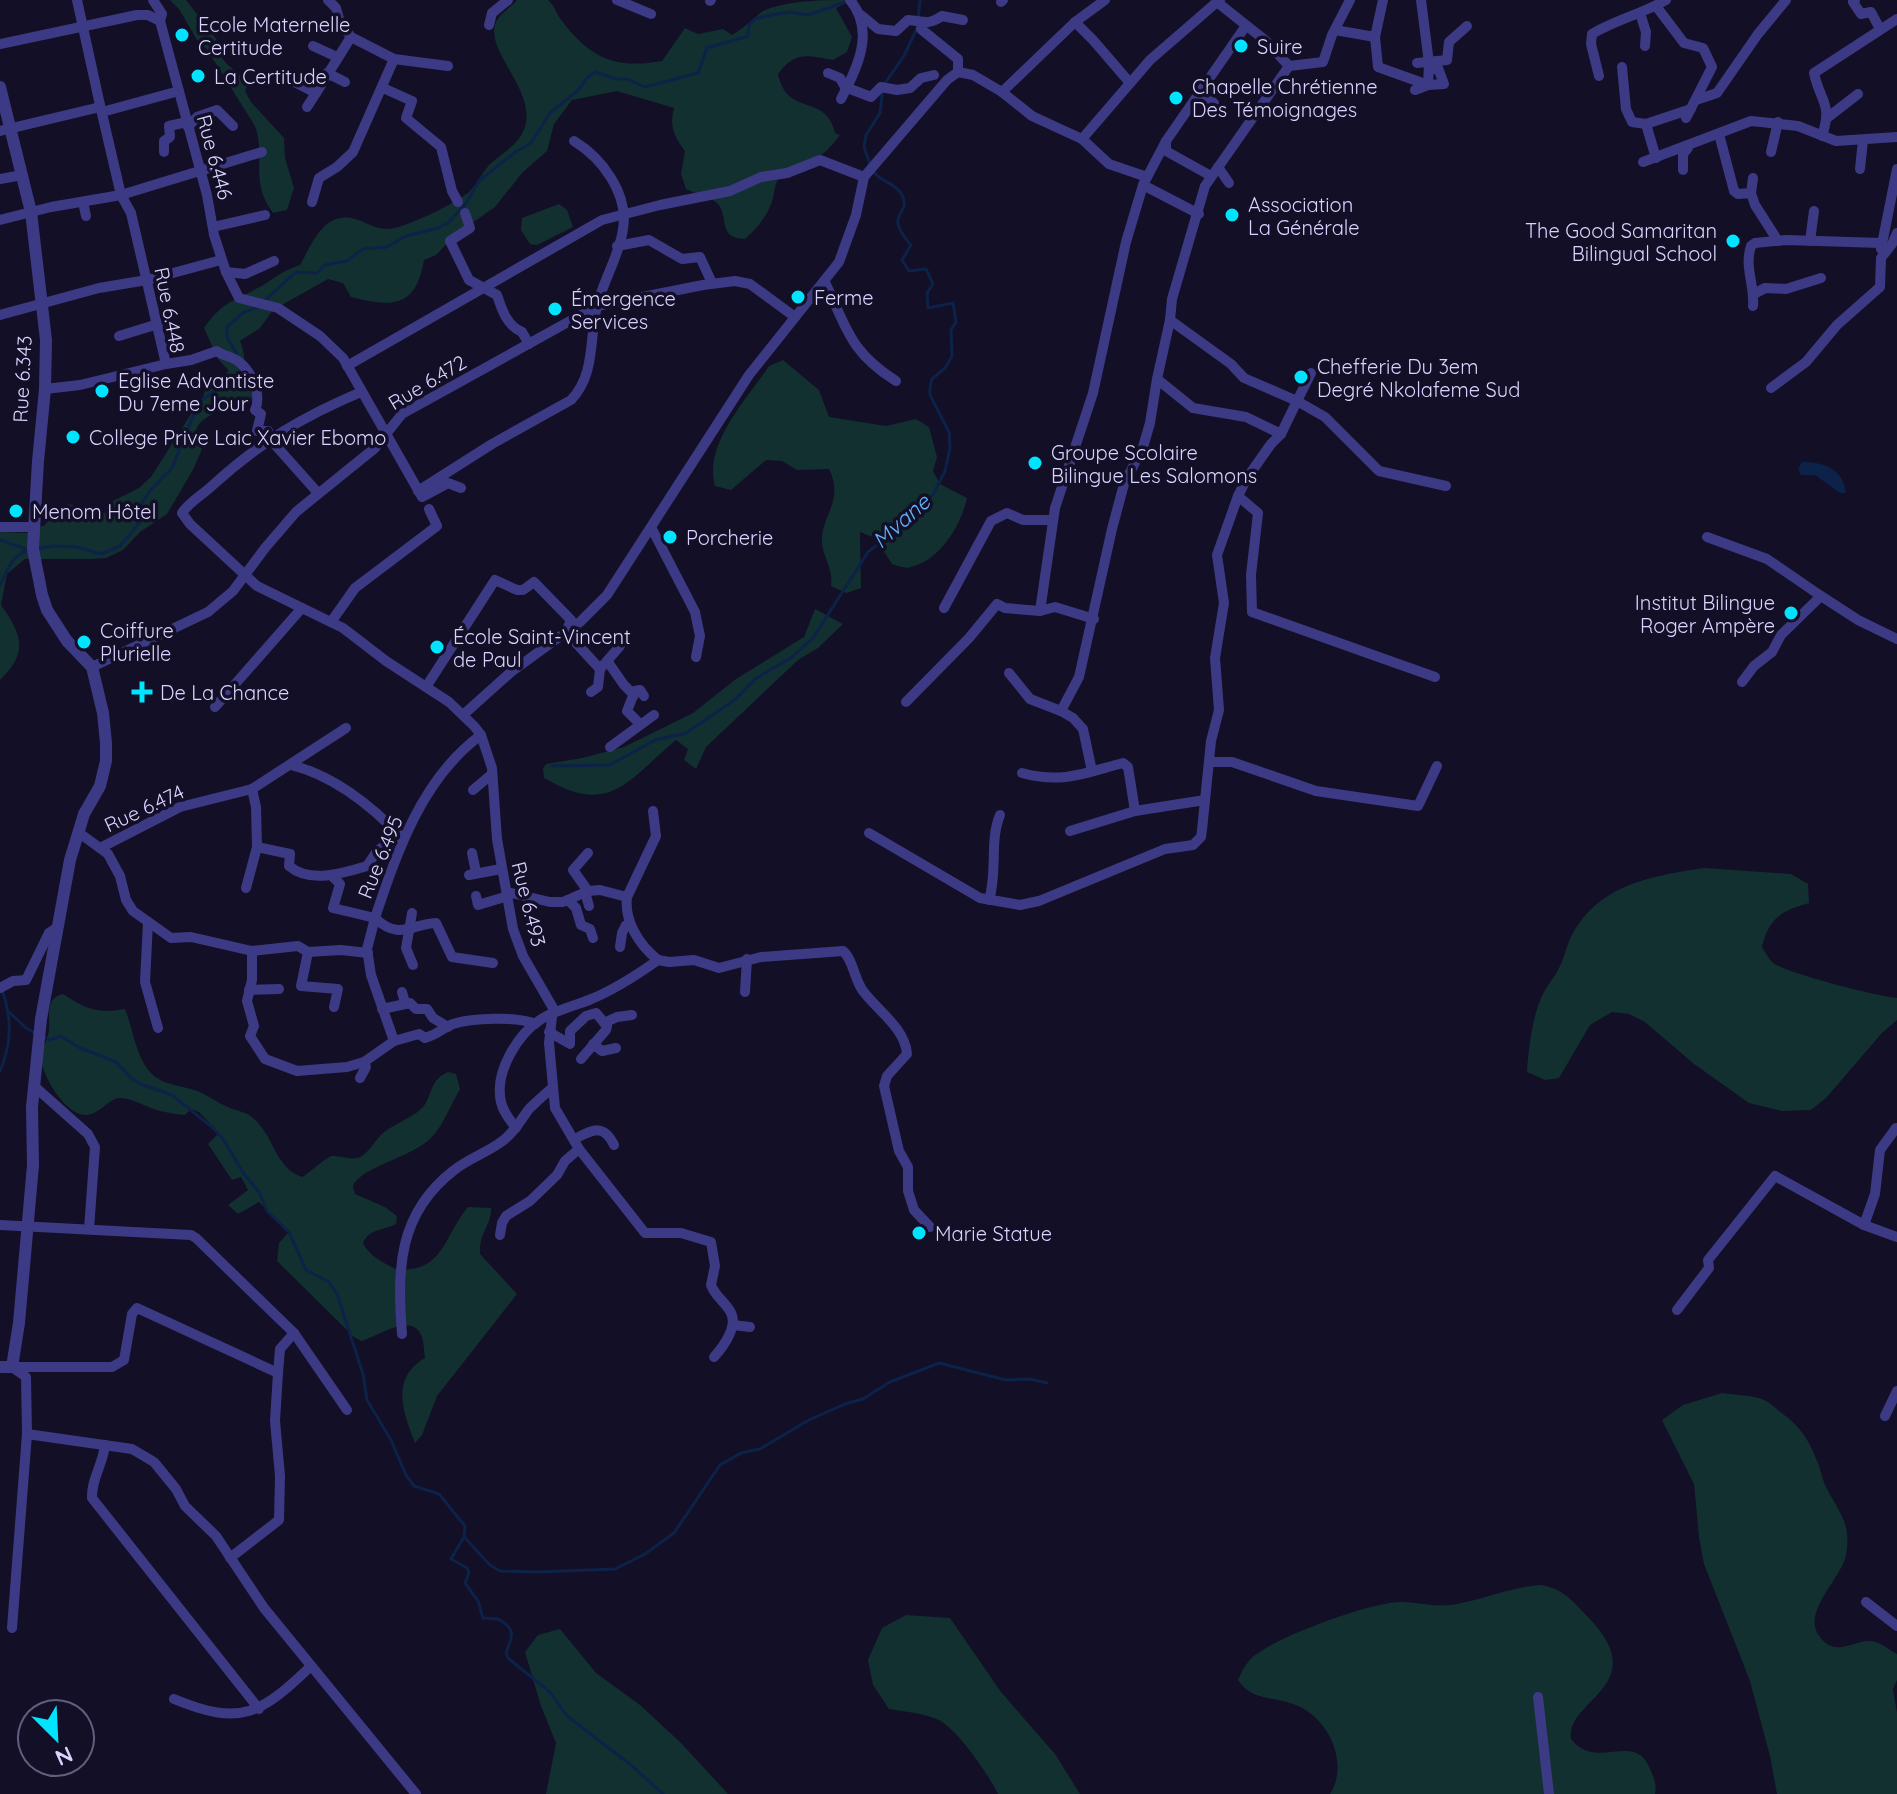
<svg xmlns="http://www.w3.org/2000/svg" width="1897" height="1794" font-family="Quicksand,sans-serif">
  <rect width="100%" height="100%" fill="#130f26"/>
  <g fill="#12302f">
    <path d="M170,0H186L217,40L214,48L226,63L249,83L245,91L251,102L284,138L285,158L294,188L287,210L273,213C249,181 266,157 255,126L206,48L200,45L179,9Z"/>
    <path d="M517,0H548C555,6 556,14 562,21C591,59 616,69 662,61L685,28L698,34L723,29L732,35C744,28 752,19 763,11C788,0 823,0 852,0L836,8L852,37L847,52L833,60C808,56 796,50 778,74C787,118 826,92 835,133L840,135C829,149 820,160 802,164C795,166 790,165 784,170C776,178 775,188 773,198C769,214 757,229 745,239C715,238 731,215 716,202C708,196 695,193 686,189L681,174L685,151C674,136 669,127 674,108L617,91L572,100L554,124L547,151L522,173L495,207L456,234L436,255L424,260C416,307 394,308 351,297L343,283L328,279L273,310L260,328L240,341C245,353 244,362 246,375C247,385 254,391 252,401C237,405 190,415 196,438C197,442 200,445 202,449L194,468L167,514L140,532L123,550L106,558L91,559H25L7,574L1,605C22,635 29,652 0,680V532L26,533L45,525L52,511L68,504L105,513L113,501L139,488L151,477L191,414L200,406L205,391L229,371L218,359L204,328C220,305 230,302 254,290C272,281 279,272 300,265C312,244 324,210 355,219C366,222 377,230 390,229C406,227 460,202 471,190C478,182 482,173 489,165C498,157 509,150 517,141C551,100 482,54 496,22C500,14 511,7 517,0Z"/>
    <polygon points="559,204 567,210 573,227 537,245 530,244 521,230 522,218"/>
    <path d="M783,360L819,390L829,417L886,426L916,419L929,427L937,457L933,471L940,484L967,498C961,526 940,560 911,567C906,569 898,566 892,564L875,538L860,532L861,588L846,593L831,586C833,567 824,560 822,543C820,516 845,502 829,469L797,470L782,461L766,460L731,490L715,486C703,444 747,399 769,366Z"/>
    <path d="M815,609L843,624L818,648L798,660L706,747L696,769L684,760L688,749L676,740C627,781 610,817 544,778L543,769L546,764L582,758L624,747L693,713L736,679L804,637Z"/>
    <path d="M1704,868L1791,874L1808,884L1809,903C1781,911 1769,918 1762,947C1765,952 1769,959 1773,963C1786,973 1879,997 1897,998V1020L1882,1033L1826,1098L1811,1110L1782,1111L1749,1103L1694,1064L1645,1022L1629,1014L1612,1012L1590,1025L1559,1078L1545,1080L1527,1072C1528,1050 1533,1013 1543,994C1547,985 1555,977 1559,968C1564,959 1566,948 1570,939C1596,885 1650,876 1704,868Z"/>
    <path d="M63,994C86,1009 97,1014 125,1009C133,1029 136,1057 151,1073C164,1087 186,1085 202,1093C212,1098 220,1104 230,1108C237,1111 246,1112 252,1117C275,1136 274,1167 302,1177C311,1172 326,1157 332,1156C342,1155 353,1162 362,1156C371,1150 375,1140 383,1133C394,1124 409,1119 420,1110C433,1100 427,1081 448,1072L456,1074L460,1089C451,1104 443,1126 431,1138C413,1157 360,1167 353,1186L355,1194L385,1207L397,1216L396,1224C383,1231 370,1228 363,1243C369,1255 380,1261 392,1267C399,1271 402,1270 410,1269C444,1266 447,1231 468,1207L491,1208C492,1225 479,1232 480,1254L517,1294L437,1396L422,1435L415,1443C403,1413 390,1378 425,1358C424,1351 424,1339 420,1333C408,1313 376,1338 361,1341L354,1337L277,1261L279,1243L288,1233L259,1202L238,1214L228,1205L248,1190L241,1177L232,1180L208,1144L219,1133L199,1112L191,1109L185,1115C176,1114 168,1113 160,1111C148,1108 131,1097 119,1098C107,1100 100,1114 86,1115C65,1116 39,1072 41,1054C43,1046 48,1039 49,1030C50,1016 45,998 63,994Z"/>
    <path d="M1722,1393C1735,1395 1752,1395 1764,1400C1769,1402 1775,1407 1779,1411C1801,1427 1808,1438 1818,1463C1821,1471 1822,1479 1826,1487C1839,1513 1852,1523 1846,1555C1842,1578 1800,1613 1820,1637C1836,1658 1853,1640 1870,1641C1882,1642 1887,1649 1897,1654V1680L1893,1689L1897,1713V1794H1777L1770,1756L1750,1681L1704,1564L1699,1537L1694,1484L1662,1420L1683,1405Z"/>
    <path d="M1541,1585C1563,1589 1572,1600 1587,1616C1656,1686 1564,1700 1571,1739C1597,1772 1635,1730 1650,1769C1654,1778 1657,1784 1655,1794H1330C1349,1764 1330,1720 1298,1706C1276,1696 1252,1702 1238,1680C1242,1671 1247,1661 1255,1655C1280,1636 1370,1602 1401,1602C1417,1602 1433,1607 1450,1605C1481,1601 1509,1587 1541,1585Z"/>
    <path d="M906,1615L950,1618L1001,1692L1055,1754L1080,1794H998C989,1775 958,1730 939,1720C924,1713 906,1712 889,1709L873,1685L868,1660L882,1628Z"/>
    <polygon points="560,1629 596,1673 640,1705 681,1743 728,1794 546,1794 556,1743 541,1706 525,1652 538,1635"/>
  </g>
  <path fill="#0c2248" d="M1802,462C1825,462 1843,469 1846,493H1840L1815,475H1801L1798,469Z"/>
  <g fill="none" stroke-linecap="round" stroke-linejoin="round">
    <g stroke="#0c2248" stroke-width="3">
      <polyline points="918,20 920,0"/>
      <polyline points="870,164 864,147 866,135 880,113 883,86 904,56 917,28"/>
      <polyline points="265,300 296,272 317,273 325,265 347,261 363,249 387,247 406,236 438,228 448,223 467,202 479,181 514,153 531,143 550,113 577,91 589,76 596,72 616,79 627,79 645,87 698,73 707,48 748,36 749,25 755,19 766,16 790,12 809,15 847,1"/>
      <polyline points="238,356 227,337 227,327 243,313 260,306"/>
      <polyline points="0,540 26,549"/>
      <polyline points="36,549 54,546 77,547 101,554 120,546 141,521 141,505 149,492 172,468 199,402 241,373 241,368"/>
      <path d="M0,586C7,571 11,556 28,550"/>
      <path d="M552,766L610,765L655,740L686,733L736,699L755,679L792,657L813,638L868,552L918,512L934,493L945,471L950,448L949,432L930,395V388L932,379L945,368L952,356L951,330L956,322L953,303L928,308L927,293L933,284L926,269L909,271L902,260L911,245C881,211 913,216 902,195C896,183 880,182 873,171"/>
      <polyline points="9,1012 26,1028 37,1034"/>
      <path d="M44,1037L50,1040L61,1036L78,1047L116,1062L132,1079L143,1085L172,1095L213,1128L223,1139L244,1174L259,1192L267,1211L289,1232L306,1270L329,1282L337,1294L363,1374L367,1400L391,1440L406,1475L414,1486L439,1494L465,1526L464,1537L451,1559L467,1568L469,1573L465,1583L478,1601L483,1618L498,1619C517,1629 512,1637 506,1653L509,1659L550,1692L567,1716L631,1765L663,1794"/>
      <path d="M0,1071C12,1043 12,1018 2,990"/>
      <polyline points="464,1537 490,1565 500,1571 537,1572 615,1569 645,1554 674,1533 720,1465 741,1453 760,1449 809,1420 845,1404 863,1399 890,1382 939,1363 1006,1380 1030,1379 1047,1383"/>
    </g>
    <g stroke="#3d3a85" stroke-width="10">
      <polyline points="153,0 162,14 160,21"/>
      <polyline points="328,0 336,8 340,22 351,37 394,59 448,66"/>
      <polyline points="617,0 651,14"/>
      <polyline points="1220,0 1217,2 1266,41 1289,66 1205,186 1172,299 1170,320 1231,364 1244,378 1297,401 1311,373"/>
      <polyline points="1383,0 1375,37 1378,67 1428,85 1444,84 1438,68 1429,70"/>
      <polyline points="1855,0 1853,2 1861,14 1871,12 1880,29"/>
      <polyline points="710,1 711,0"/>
      <polyline points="1001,2 1003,0"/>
      <polyline points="1656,6 1684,43 1703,48 1712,67 1686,118"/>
      <polyline points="1640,13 1646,32 1645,46"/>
      <path d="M861,15L878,29L896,31L908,20C924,21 927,26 942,16L963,20"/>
      <polyline points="1075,22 1093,40 1130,83"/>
      <polyline points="489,25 492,13 508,0"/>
      <polyline points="922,25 921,29 958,59 958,72 973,75 1002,92 1075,22 1105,0"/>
      <polyline points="1335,30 1375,37"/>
      <polyline points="0,44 137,15 148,15 160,21 207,195 214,235 226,272 245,274 274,261"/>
      <polyline points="313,46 337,57"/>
      <polyline points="1417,63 1447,60 1449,42 1467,26"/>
      <polyline points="1289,66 1323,62 1332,35 1350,0"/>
      <polyline points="1622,67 1626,109 1632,122 1646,124 1691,109"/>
      <polyline points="327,73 345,82"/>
      <polyline points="828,73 840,78 845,87 871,97 881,87 897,90 910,88 921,78 934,75"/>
      <polyline points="283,76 316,93 351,37"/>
      <path d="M1599,76L1591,44L1592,34C1615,20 1642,14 1666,0"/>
      <polyline points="383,88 412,101 406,118 441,147 452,191 458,202"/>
      <polyline points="1415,90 1428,85 1429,63 1421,0"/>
      <polyline points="1002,92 1032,116 1082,139 1109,164 1147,177"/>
      <polyline points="1200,93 1214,103"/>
      <path d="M841,99C857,68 876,31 850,0"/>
      <polyline points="1696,100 1717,93 1758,34 1786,0"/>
      <polyline points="307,107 316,93"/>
      <polyline points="102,112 179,91"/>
      <polyline points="1827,118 1858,94"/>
      <polyline points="1646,124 1656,158"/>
      <polyline points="188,127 197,117 217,110 233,126"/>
      <polyline points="0,131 96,108 100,105 77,0"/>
      <polyline points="1719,134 1734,191 1738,194 1751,193 1755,205 1778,241"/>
      <path d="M1822,136C1833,103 1820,102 1814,73L1897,19"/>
      <polyline points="1082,139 1150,60 1217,2"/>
      <polyline points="164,152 164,141 170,137 169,126 187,122"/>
      <polyline points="1771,152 1778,122"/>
      <polyline points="1643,162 1751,121 1798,126 1836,141 1897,137"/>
      <polyline points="1218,167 1229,183"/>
      <polyline points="1860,169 1863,140"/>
      <polyline points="1683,170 1683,154 1688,148"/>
      <polyline points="1211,176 1166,151 1166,141 1245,27"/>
      <polyline points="0,179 22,175"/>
      <polyline points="1143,185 1199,214"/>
      <polyline points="1751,193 1753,178"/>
      <polyline points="83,202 86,216"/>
      <polyline points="312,202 319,178 337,167 353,152 394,59"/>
      <path d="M465,213L470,228L450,241L469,280L497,295C502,310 507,326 522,332L529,344"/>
      <polyline points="0,220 51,207 121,195 262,152"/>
      <polyline points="213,227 265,215"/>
      <polyline points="1810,241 1814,211"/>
      <polyline points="617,246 649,240 682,259 700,257 712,283"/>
      <polyline points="1881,249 1897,169"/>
      <polyline points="226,272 239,298 278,308 320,336 343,358 422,497 448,483 461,488"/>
      <path d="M825,282C847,329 850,352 896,381"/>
      <polyline points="1754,294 1765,288 1786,289 1821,278"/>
      <path d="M1753,306C1755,286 1744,267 1751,246L1755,243L1786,240L1881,243"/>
      <polyline points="0,315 99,288 147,280 221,260"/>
      <polyline points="1170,320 1157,379 1193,408 1246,417 1281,434"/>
      <polyline points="119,336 158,324"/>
      <path d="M166,364L191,360L217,351C222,356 232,356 239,362C252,372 262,395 255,410L261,414L257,431H268L269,438L318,493"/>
      <polyline points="347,366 602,220 660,205 730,191 761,177 787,173 820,160 864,177"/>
      <polyline points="1771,388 1806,362 1837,325 1880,287 1881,258 1892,244 1897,233"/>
      <polyline points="45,389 80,385 166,364 131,213 121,195 100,105"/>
      <path d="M361,392C302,417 262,441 214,484C204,494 189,502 182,513L190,524L257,586L343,628L386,661L449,702L474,726L481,735L492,768L497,839L513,929L523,956L553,1008L549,1043L555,1108L579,1149L645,1233H681L711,1242L715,1266L711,1285C715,1296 724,1301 730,1311C739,1325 724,1346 714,1357"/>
      <path d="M418,491L492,444L571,400C596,374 589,338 597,306C603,281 620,254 623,229C629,194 602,158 574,141"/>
      <polyline points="1238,496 1258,513 1251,575 1252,612 1435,677"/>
      <polyline points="0,527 34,527"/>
      <polyline points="652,529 695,612 700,636 696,657"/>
      <polyline points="1707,537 1767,559 1821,596"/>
      <polyline points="944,608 991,521 1007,513 1023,520 1053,520"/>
      <polyline points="1040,611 1055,508 1093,393 1126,242 1143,185 1166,141"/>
      <polyline points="331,622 355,588 437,526 429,509"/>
      <polyline points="608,662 624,685 634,695"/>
      <polyline points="92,667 208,612 233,591 265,548 296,512 375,448 402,414 597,306 703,285 735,281 750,284 795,317"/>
      <polyline points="1009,673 1030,699 1061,711 1073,718 1083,729 1092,771"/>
      <polyline points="1742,682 1754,666 1772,652 1781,635 1821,596 1858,620 1897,639"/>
      <polyline points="426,687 495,580 517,590 523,590 534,582 571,620 566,632 600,669"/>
      <polyline points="591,692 598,687 600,669 620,646"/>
      <polyline points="906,702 969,638 997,604 1005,608 1040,611 1055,607 1094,619"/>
      <polyline points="215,707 301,609"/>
      <polyline points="1061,711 1079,677 1112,529 1124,484 1143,447 1150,423 1157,379"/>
      <polyline points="463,715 511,672 580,622 607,595 749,375 839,262 856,215 864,177 947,80 958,72"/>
      <polyline points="640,724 627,711 635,691 640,690 644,696"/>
      <path d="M481,735C422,778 397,852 375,918C399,941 411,924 436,923L452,957L493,963"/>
      <polyline points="610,747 654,715"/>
      <polyline points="1210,762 1232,762 1316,791 1418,806 1437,766"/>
      <path d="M291,765C335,776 373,807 403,839"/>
      <path d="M1022,773C1062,784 1085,773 1123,763L1128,767L1135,811"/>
      <polyline points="252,789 346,728"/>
      <polyline points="473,790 492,774"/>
      <polyline points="1070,831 1135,811 1205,800"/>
      <polyline points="78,832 108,854 120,876 126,900 133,911 171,938 191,937 252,951 298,946 308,952 341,950 368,953"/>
      <polyline points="869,833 980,898 1020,905 1039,901 1165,849 1193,845 1201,837 1202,830 1211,741 1219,710 1215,658 1224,603 1217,555 1238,496 1247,478 1271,444 1281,434 1297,401 1325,417 1379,471 1446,486"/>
      <path d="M102,847L180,807L252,789L256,807L257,847L290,854L289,866C310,884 344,873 367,866L377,851L396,838L403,839"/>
      <polyline points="472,853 476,872"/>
      <polyline points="331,875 340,884 333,908 375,918 367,949 371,975 394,1041"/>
      <polyline points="469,875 501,869"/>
      <polyline points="246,888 257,847"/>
      <polyline points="588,891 573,870 588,853"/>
      <path d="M507,892L550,902H563L588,891L600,890L627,897C624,921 639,945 658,960C637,975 614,990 589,1000C574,1006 557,1010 543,1018C518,1033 494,1072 501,1102C503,1112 510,1120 516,1128"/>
      <polyline points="585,892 589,906"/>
      <polyline points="476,896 478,905 508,896"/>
      <polyline points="627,897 656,836 653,811"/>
      <polyline points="568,900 576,908 581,925 590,929 593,938"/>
      <path d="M989,900C998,871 989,842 1000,815"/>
      <polyline points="412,913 406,948 413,965"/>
      <polyline points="148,922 145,982 158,1028"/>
      <polyline points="620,947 622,933 626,925 630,924"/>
      <path d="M252,951V980L247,1001L254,1026L250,1036L265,1059L297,1071L347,1067L364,1062L394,1041L419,1034L425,1038C439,1034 442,1028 453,1024C471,1018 518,1016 535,1024"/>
      <polyline points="308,952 301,986 338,989 334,1007"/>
      <path d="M658,960L669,962L694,960L719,968L761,957L843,951C853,959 854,979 863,991C877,1010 905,1028 907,1054L887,1076L884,1086L899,1151L908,1167V1191L914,1210L930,1227"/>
      <polyline points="0,988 13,981 26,980 49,933 58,927"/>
      <polyline points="249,990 279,989"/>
      <polyline points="402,992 405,1003"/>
      <polyline points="745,992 747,959"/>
      <polyline points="382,1009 410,1003 416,1009 427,1009 433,1018 448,1027"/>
      <polyline points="604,1023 617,1017 632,1015"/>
      <polyline points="549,1032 570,1044 570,1031 586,1016 596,1013 607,1026 606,1030 581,1059"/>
      <polyline points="593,1044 602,1051 616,1048"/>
      <polyline points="360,1078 366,1067 364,1062"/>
      <polyline points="34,1086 88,1134 95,1147 89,1229"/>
      <path d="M575,1139C593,1129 604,1124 614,1145"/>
      <polyline points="0,1225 191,1235 196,1238 294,1333 347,1410"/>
      <polyline points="1864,1225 1875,1194 1880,1150 1896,1128"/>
      <polyline points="500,1235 502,1223 506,1216 530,1201 557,1175 565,1161 579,1149"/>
      <polyline points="1677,1310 1709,1268 1708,1260 1775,1176 1864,1225 1897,1237"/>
      <polyline points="733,1325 750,1327"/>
      <path d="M402,1334C397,1269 398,1214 453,1171C468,1159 486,1153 501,1142C513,1134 520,1121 529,1109C536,1102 544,1095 552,1088"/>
      <polyline points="12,1367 26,1377 27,1434 132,1449 154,1462 176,1489 185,1506 216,1536 264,1608 416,1794"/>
      <polyline points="12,1367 112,1367 124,1360 132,1314 137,1308 278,1373"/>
      <polyline points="1885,1416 1897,1391"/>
      <path d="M105,1445C103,1464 91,1480 92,1498L259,1709"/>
      <polyline points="230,1558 279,1520 280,1476 275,1421 278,1373 280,1349 294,1333"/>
      <polyline points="1866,1602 1897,1626"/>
      <polyline points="12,1628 27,1434"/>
      <polyline points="1538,1697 1549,1794"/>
      <path d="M174,1699C241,1727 261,1714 311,1666"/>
    </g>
    <polyline stroke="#3d3a85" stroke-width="12" points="0,87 31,212 46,340 45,389 38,461 33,549 42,595 47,610 67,641 92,667 103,713 106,743 106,761 100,786 84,814 70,860 41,1019 32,1107 33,1165 19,1323 12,1367 0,1367"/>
  </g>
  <g fill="#00e5ff" stroke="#130f26" stroke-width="3">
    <circle cx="182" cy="35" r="8"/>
    <circle cx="1241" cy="46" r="8"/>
    <circle cx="198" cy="76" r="8"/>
    <circle cx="1176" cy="98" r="8"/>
    <circle cx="1232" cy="215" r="8"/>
    <circle cx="1733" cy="241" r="8"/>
    <circle cx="798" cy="297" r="8"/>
    <circle cx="555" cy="309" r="8"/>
    <circle cx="1301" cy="377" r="8"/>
    <circle cx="102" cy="391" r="8"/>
    <circle cx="73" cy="437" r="8"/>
    <circle cx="1035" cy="463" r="8"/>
    <circle cx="16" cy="511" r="8"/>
    <circle cx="670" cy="537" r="8"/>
    <circle cx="1791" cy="613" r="8"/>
    <circle cx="84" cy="642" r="8"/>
    <circle cx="437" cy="647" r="8"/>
    <path d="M138 680h8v8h8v8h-8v8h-8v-8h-8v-8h8z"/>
    <circle cx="919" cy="1233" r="8"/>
  </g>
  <g text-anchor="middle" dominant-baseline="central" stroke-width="7" stroke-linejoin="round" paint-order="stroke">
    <g font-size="20" fill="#d9d4ff" stroke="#130f26" text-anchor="start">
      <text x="198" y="24">Ecole Maternelle<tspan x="198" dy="23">Certitude</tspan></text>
      <text x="1257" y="46">Suire</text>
      <text x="214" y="76">La Certitude</text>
      <text x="1192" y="86">Chapelle Chrétienne<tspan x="1192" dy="23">Des Témoignages</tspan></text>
      <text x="1248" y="204">Association<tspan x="1248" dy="23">La Générale</tspan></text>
      <text x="1717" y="230" text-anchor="end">The Good Samaritan<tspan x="1717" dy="23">Bilingual School</tspan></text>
      <text x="814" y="297">Ferme</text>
      <text x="571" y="298">Émergence<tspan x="571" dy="23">Services</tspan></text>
      <text x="1317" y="366">Chefferie Du 3em<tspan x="1317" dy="23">Degré Nkolafeme Sud</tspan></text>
      <text x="118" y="380">Eglise Advantiste<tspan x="118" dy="23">Du 7eme Jour</tspan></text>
      <text x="89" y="437">College Prive Laic Xavier Ebomo</text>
      <text x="1051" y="452">Groupe Scolaire<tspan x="1051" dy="23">Bilingue Les Salomons</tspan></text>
      <text x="32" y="511">Menom Hôtel</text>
      <text x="686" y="537">Porcherie</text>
      <text x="1775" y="602" text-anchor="end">Institut Bilingue<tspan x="1775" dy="23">Roger Ampère</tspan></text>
      <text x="100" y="630">Coiffure<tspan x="100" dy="23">Plurielle</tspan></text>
      <text x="453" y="636">École Saint-Vincent<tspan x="453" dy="23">de Paul</tspan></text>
      <text x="160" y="692">De La Chance</text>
      <text x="935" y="1233">Marie Statue</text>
    </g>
    <g font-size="20" fill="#d9d4ff" stroke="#130f26">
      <text transform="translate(215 157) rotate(75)">Rue 6.446</text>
      <text transform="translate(170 310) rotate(79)">Rue 6.448</text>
      <text transform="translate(22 379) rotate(-87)">Rue 6.343</text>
      <text transform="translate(427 382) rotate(-31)">Rue 6.472</text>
      <text transform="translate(144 808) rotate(-25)">Rue 6.474</text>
      <text transform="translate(380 857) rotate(-68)">Rue 6.495</text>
      <text transform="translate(529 904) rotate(76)">Rue 6.493</text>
    </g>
    <g font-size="22" font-style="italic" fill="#62b6ff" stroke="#130f26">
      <text transform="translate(901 521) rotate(-42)">Mvane</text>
    </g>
  </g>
  <g transform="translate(56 1738) rotate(156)"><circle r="38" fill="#130f26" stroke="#625e7d" stroke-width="2"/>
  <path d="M0-6L14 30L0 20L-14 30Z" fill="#00e5ff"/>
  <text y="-12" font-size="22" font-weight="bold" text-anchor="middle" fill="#d9d4ff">N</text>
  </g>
</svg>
